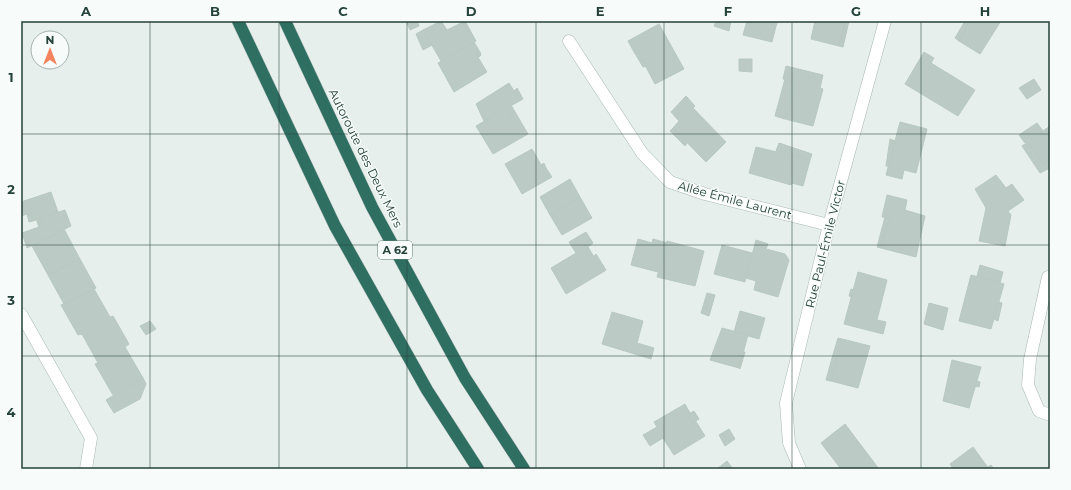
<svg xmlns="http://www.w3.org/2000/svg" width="1071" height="490" font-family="Montserrat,sans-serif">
  <rect width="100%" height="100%" fill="#e6efeb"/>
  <g fill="#bbcac4" stroke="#b8c9c2">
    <polygon points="406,21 417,21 419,26 410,30"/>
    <polygon points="441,21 447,30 465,21 476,41 441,61 423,30"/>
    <polygon points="716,21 731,21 729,31 714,26"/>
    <polygon points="747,21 773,21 772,25 776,26 772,42 743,35"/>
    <polygon points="773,21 778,21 776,26 772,25"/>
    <polygon points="815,21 846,21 839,46 811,39"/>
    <polygon points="846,21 849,21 843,47 839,46"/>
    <polygon points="965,21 968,25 959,41 955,38"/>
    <polygon points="967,21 1001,21 980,54 959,41 968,25"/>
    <polygon points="659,24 684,69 655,84 637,50 634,52 628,41"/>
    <polygon points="423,30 432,45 423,50 416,34"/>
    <polygon points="474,42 480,52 476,54 487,72 454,92 438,63"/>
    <polygon points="637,50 646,66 643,67 634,52"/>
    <polygon points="480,52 481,55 478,58 476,54"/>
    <polygon points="924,52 934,58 931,63 975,90 958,116 905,84"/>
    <polygon points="739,59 752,59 752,72 739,71"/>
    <polygon points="786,66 823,75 820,88 823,89 813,126 785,119 795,82 783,79"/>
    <polygon points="785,79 795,82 785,119 775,116"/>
    <polygon points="1034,79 1041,90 1027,99 1019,88"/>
    <polygon points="509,83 514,91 517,88 523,99 484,121 476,104"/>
    <polygon points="686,96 695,106 693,108 726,142 706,162 673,128 679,121 671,112"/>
    <polygon points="511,105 518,117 514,120 507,108"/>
    <polygon points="507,108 514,120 518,117 528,134 493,154 476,126"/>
    <polygon points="900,122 927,129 916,173 904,170 902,179 886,175"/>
    <polygon points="1037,123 1043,131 1025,143 1019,135"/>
    <polygon points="1050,126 1050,160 1043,164 1028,142"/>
    <polygon points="673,128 687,143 685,146 670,131"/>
    <polygon points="890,139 895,141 889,166 886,166"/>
    <polygon points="1028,142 1043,164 1050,160 1050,168 1040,173 1022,146"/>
    <polygon points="779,143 812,154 810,160 776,151"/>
    <polygon points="756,147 810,160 803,186 792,183 791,185 749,173"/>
    <polygon points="532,149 544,170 546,168 552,177 522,194 505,164"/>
    <polygon points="544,163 546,168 544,170 541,165"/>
    <polygon points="996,175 1006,188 1012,184 1024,200 1008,211 1011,215 1005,246 979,241 986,208 975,189"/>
    <polygon points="570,179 580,197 550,215 540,197"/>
    <polygon points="51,192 58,212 33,221 32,216 27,214 21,216 21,202"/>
    <polygon points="887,195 907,200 905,210 925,216 916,257 881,248 889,218 882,217"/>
    <polygon points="580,197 592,218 562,235 550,215"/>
    <polygon points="65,210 71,226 27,248 22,233 39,227 41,223 40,218"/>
    <polygon points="27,214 32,216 33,221 29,222"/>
    <polygon points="885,217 889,218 881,248 877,247"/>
    <polygon points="40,218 41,223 39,227 36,219"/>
    <polygon points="64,229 80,259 48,275 32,246"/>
    <polygon points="586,232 593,243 588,247 603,272 566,294 551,268 576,253 569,242"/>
    <polygon points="638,239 652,243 653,239 667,243 658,272 631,265"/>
    <polygon points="756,240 768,244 766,249 785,254 789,260 778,297 754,290 756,281 746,278"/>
    <polygon points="667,241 704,251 695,286 657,277"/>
    <polygon points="722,245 752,253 745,282 714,274"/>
    <polygon points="596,254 606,270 603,272 594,256"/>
    <polygon points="80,259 96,288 64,304 48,275"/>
    <polygon points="980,265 1003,272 1000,283 977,276"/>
    <polygon points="858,272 887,280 877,320 886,322 883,334 844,324"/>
    <polygon points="971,275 1004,284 991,329 959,321"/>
    <polygon points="94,289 110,317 113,316 129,344 125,347 143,378 113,395 95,364 98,363 82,334 78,335 61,305"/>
    <polygon points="851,289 854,290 852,297 849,296"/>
    <polygon points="707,293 715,295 709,316 701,313"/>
    <polygon points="999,302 1002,303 998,321 994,319"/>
    <polygon points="929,303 948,308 943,330 924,324"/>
    <polygon points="740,311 765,318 759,339 734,332"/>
    <polygon points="612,312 643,321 637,343 654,348 651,359 602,344"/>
    <polygon points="150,321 156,329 146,335 140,326"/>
    <polygon points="722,328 748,335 739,368 710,360"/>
    <polygon points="838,338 870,346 858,388 831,381 837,359 832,358"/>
    <polygon points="743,352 745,352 740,369 739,368"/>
    <polygon points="832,358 837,359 831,381 826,380"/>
    <polygon points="952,360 981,367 969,408 943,401"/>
    <polygon points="143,378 146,384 140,399 114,413 106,400"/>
    <polygon points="976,381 980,382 979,387 975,386"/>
    <polygon points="685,404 690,413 687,415 692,423 695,420 705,436 674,455 663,438 650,446 643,435 657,427 654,422"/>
    <polygon points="694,411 699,419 692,423 687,415"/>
    <polygon points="845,424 879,469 841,469 821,443"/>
    <polygon points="729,429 735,439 725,446 719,435"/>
    <polygon points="973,447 989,469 953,469 950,464"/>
    <polygon points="727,461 733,469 717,469"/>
    <polygon points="991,465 994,469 989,469 988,467"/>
  </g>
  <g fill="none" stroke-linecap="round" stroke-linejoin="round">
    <g stroke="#a8b8b2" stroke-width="13">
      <g id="minor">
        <polyline points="569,41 642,153 670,182 705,194 829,225"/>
        <polyline points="1048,277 1030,359 1028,385 1039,411 1050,415"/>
        <polyline points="21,314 91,438 86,469"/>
        <polyline points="800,469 789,443 786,403 829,225 885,21"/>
      </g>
    </g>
    <g stroke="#c2cac8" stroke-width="13">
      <g id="highway">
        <polyline points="238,21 335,226 427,390 478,469"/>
        <polyline points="285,21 372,207 465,378 524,469"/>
      </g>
    </g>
    <use href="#minor" stroke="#fff" stroke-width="12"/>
    <use href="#highway" stroke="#2f6f62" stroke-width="12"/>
  </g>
  <path fill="none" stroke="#24423a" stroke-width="1" stroke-opacity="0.55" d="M150,21V469M279,21V469M407,21V469M536,21V469M664,21V469M792,21V469M921,21V469M21,134H1050M21,245H1050M21,356H1050"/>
  <g text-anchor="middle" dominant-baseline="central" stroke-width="3" stroke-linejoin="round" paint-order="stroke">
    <rect fill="#f7fbf9" stroke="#637a73" stroke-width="1" x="378" y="241" width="34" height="18" rx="3"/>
    <g font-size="11" font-weight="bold" fill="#24423a">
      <text x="395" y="250">A 62</text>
    </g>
    <g font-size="12" fill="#24423a" stroke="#f7fbf9">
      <text transform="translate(366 158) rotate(64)">Autoroute des Deux Mers</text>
      <text transform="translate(735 200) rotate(15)">Allée Émile Laurent</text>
      <text transform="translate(825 244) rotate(-76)">Rue Paul-Émile Victor</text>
    </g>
  </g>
  <rect width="1071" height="490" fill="none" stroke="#f7fbf9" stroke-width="44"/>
  <g transform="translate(50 50)"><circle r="19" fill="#f7fbf9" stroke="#a3b1ad"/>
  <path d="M0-3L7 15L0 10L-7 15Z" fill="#f4845f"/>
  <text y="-6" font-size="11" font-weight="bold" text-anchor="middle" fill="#24423a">N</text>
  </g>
  <rect x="22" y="22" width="1027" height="446" fill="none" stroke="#24423a" stroke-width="1.5"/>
  <g font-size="13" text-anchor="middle" font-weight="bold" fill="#24423a">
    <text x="86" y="16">A</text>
    <text x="215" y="16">B</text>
    <text x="343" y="16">C</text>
    <text x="471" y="16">D</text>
    <text x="600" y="16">E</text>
    <text x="728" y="16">F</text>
    <text x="856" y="16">G</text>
    <text x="985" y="16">H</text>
    <text x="11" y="82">1</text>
    <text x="11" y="194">2</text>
    <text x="11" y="305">3</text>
    <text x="11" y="417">4</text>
  </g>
</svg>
